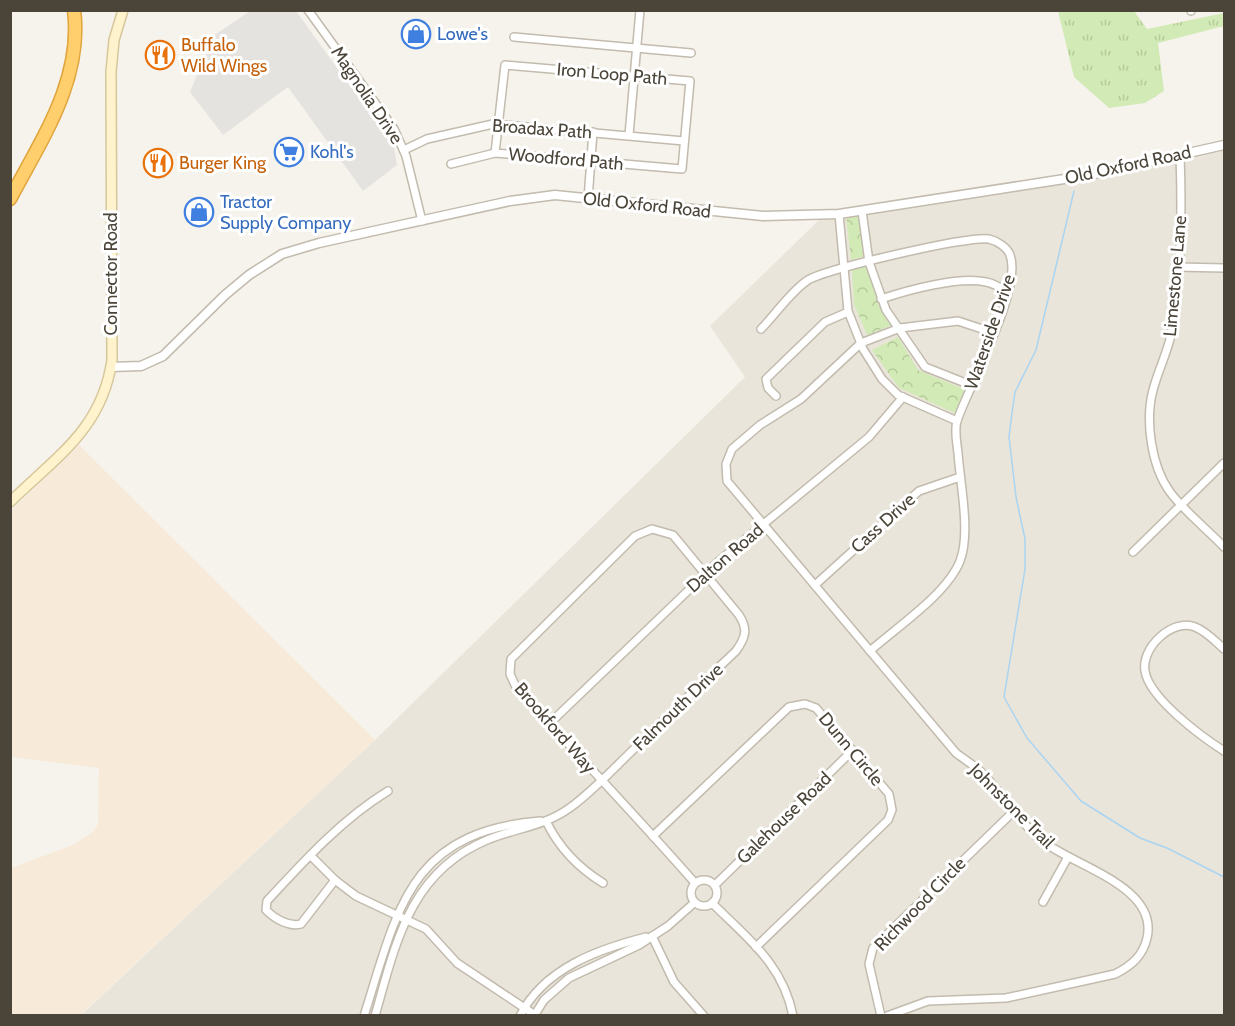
<svg xmlns="http://www.w3.org/2000/svg" width="1235" height="1026" font-family="Cabin,sans-serif">
  <defs>
    <pattern id="grass-tufts" width="24" height="20" patternUnits="userSpaceOnUse" patternTransform="scale(1.5)"><rect width="24" height="20" fill="#d2eab5"/><path d="M3 7l-1-3M5 7V3M7 7l1-3M15 17l-1-3M17 17v-4M19 17l1-3" fill="none" stroke="#b6ca9c"/></pattern>
    <pattern id="park-crowns" width="20" height="18" patternUnits="userSpaceOnUse" patternTransform="scale(1.5)"><rect width="20" height="18" fill="#d2eab5"/><path d="M2 6a3 3 0 1 1 6 0M12 15a3 3 0 1 1 6 0" fill="none" stroke="#b6ca9c"/></pattern>
  </defs>
  <rect width="100%" height="100%" fill="#f6f3ec"/>
  <polygon fill="#eae5da" points="1224,149 1224,1015 80,1016 375,740 745,377 710,326 820,219 1124,172"/>
  <polygon fill="#f7ead8" points="79,445 375,740 80,1015 11,1015 11,868 73,845 94,831 98,824 99,768 11,757 11,511"/>
  <polygon fill="url(#grass-tufts)" points="1058,11 1134,11 1147,29 1224,13 1224,26 1158,43 1164,91 1145,103 1109,108 1074,77"/>
  <g fill="url(#park-crowns)">
    <polygon points="859,213 866,256 851,260 846,216"/>
    <polygon points="867,265 878,299 892,325 867,335 854,304 852,270"/>
    <polygon points="898,337 918,370 966,390 955,413 899,388 872,350"/>
  </g>
  <polygon fill="#e5e3e0" points="250,11 296,11 394,147 397,165 363,191 288,87 223,135 190,92 213,36"/>
  <g fill="none" stroke-linecap="round" stroke-linejoin="round">
    <polyline stroke="#a9d4f2" stroke-width="1.5" points="1074,191 1036,350 1015,392 1012,413 1009,437 1016,497 1025,539 1025,569 1004,697 1027,738 1081,801 1140,838 1167,848 1224,877"/>
    <g stroke="#c2bbae" stroke-width="10">
      <g id="minor">
        <polyline points="308,10 394,129 406,156 422,221"/>
        <polyline points="1191,11 1191,10"/>
        <polyline points="514,37 691,53"/>
        <polyline points="629,135 640,10"/>
        <polyline points="404,150 427,139 493,124 684,141"/>
        <path d="M1180,155C1182,208 1181,272 1173,325C1170,348 1159,367 1153,390C1145,420 1151,466 1170,492C1185,512 1207,529 1224,547"/>
        <polyline points="451,164 495,153 682,169 690,81 505,65 495,153"/>
        <polyline points="588,199 593,132"/>
        <polyline points="862,211 869,262 886,310 925,367 973,386"/>
        <polyline points="839,214 848,311 863,349 882,379 898,395 957,421"/>
        <polyline points="1177,267 1224,268"/>
        <path d="M881,299C908,290 959,276 986,282C993,283 1001,288 1007,292"/>
        <path d="M761,329C776,314 790,292 808,280C826,269 970,235 989,239C997,241 1007,247 1010,255C1023,289 969,385 957,421C954,431 957,443 958,453C960,483 971,533 960,561C947,594 897,627 870,651"/>
        <polyline points="776,396 768,388 766,379 825,322 848,312"/>
        <polyline points="1133,552 1224,463"/>
        <polyline points="815,585 919,491 960,477"/>
        <path d="M1224,649C1216,642 1206,631 1195,627C1173,618 1141,647 1145,671C1149,698 1202,737 1224,751"/>
        <polyline points="549,724 720,560 869,437 903,397"/>
        <path d="M546,821C559,848 577,867 603,883"/>
        <polyline points="653,836 789,707 805,704 816,708 889,794 892,810 888,820 756,947"/>
        <polyline points="312,857 335,880 356,896 426,929 457,963 535,1015"/>
        <circle cx="704" cy="893" r="13"/>
        <path d="M335,880L301,924C289,927 275,919 266,910L267,901C303,862 342,819 388,791"/>
        <polyline points="715,885 853,750"/>
        <polyline points="1043,902 1068,857"/>
        <path d="M712,903C748,939 783,964 793,1016"/>
        <polyline points="652,936 674,982 704,1016"/>
        <path d="M364,1016C398,908 409,832 540,821"/>
        <path d="M375,1016C396,942 410,872 487,840C515,828 544,827 571,807C594,790 614,768 635,748C668,716 702,683 736,651C746,637 748,629 739,615L673,535L652,529L635,536L511,659L510,674L516,687C576,753 637,817 695,883"/>
        <path d="M520,1016C544,968 599,949 646,937"/>
        <polyline points="534,1016 544,1000 569,978 639,945 668,926 694,903"/>
        <polyline points="881,1016 869,964 873,948 1014,811"/>
        <path d="M887,1016L928,1001L1006,998L1115,974C1131,966 1143,956 1147,938C1159,886 1073,866 1041,840C1019,822 1004,796 984,775C976,766 965,760 956,753L727,481L726,464L732,449L760,425L801,399L861,343L900,328L958,321L994,333"/>
      </g>
    </g>
    <g stroke="#c2bbae" stroke-width="11">
      <polyline id="tertiary" points="111,367 141,366 163,356 225,295 249,275 282,254 319,243 510,201 555,195 763,216 839,214 1090,175 1224,145"/>
    </g>
    <g stroke="#d6c79b" stroke-width="12">
      <path id="secondary" d="M10,502C57,456 102,429 112,360L111,72L114,40L123,10"/>
    </g>
    <g stroke="#e0a43c" stroke-width="15">
      <path id="motorway" d="M10,199C41,140 83,80 74,10"/>
    </g>
    <use href="#minor" stroke="#fff" stroke-width="7"/>
    <use href="#tertiary" stroke="#fff" stroke-width="8"/>
    <use href="#secondary" stroke="#fff3cd" stroke-width="9"/>
    <use href="#motorway" stroke="#ffcf6e" stroke-width="12"/>
  </g>
  <defs>
    <g id="shop-ring" transform="scale(1.5)"><circle r="9.5" fill="#fff" stroke="#3f7fe0" stroke-width="1.5"/><path d="M-5-2.5h2.3a2.7 3.5 0 0 1 5.4 0H5L5.5 6h-11ZM-1.5-2.5h3a1.5 2.3 0 0 0-3 0Z" fill="#3f7fe0"/></g>
    <g id="restaurant-ring" transform="scale(1.5)"><circle r="9.5" fill="#fff" stroke="#e8710a" stroke-width="1.5"/><path d="M-5-6h1v4h1v-4h1v4h1v-4h1v5L-1.5 .5V6h-2V.5L-5-1ZM5-6V6H3V1.5H1.5Q1.5-4 5-6Z" fill="#e8710a"/></g>
    <g id="supermarket-ring" transform="scale(1.5)"><circle r="9.5" fill="#fff" stroke="#3f7fe0" stroke-width="1.5"/><path d="M-6-5.5h2.5l.6 2H6L4.5 2H-2.5L-4.4-4H-6ZM-1.5 3.2a1.3 1.3 0 1 0 .1 0ZM3 3.2a1.3 1.3 0 1 0 .1 0Z" fill="#3f7fe0"/></g>
  </defs>
  <g fill-rule="evenodd">
    <use href="#shop-ring" x="416" y="34"/>
    <use href="#restaurant-ring" x="160" y="55"/>
    <use href="#supermarket-ring" x="289" y="152"/>
    <use href="#restaurant-ring" x="158" y="163"/>
    <use href="#shop-ring" x="199" y="212"/>
  </g>
  <g text-anchor="middle" dominant-baseline="central" stroke-width="6" stroke-linejoin="round" paint-order="stroke">
    <g font-size="18" fill="#366cbe" stroke="#fff" text-anchor="start">
      <text x="437" y="34">Lowe's</text>
      <text x="310" y="152">Kohl's</text>
      <text x="220" y="202">Tractor<tspan x="220" dy="21">Supply Company</tspan></text>
    </g>
    <g font-size="18" fill="#c56008" stroke="#fff" text-anchor="start">
      <text x="181" y="45">Buffalo<tspan x="181" dy="21">Wild Wings</tspan></text>
      <text x="179" y="163">Burger King</text>
    </g>
    <g font-size="18" fill="#4b4439" stroke="#fff">
      <text transform="translate(612 74) rotate(5)">Iron Loop Path</text>
      <text transform="translate(367 95) rotate(56)">Magnolia Drive</text>
      <text transform="translate(542 129) rotate(4)">Broadax Path</text>
      <text transform="translate(566 159) rotate(5)">Woodford Path</text>
      <text transform="translate(1128 165) rotate(-12)">Old Oxford Road</text>
      <text transform="translate(647 205) rotate(6)">Old Oxford Road</text>
      <text transform="translate(111 274) rotate(-90)">Connector Road</text>
      <text transform="translate(1175 276) rotate(-85)">Limestone Lane</text>
      <text transform="translate(990 332) rotate(-71)">Waterside Drive</text>
      <text transform="translate(883 523) rotate(-42)">Cass Drive</text>
      <text transform="translate(725 558) rotate(-41)">Dalton Road</text>
      <text transform="translate(678 707) rotate(-44)">Falmouth Drive</text>
      <text transform="translate(555 728) rotate(49)">Brookford Way</text>
      <text transform="translate(851 749) rotate(50)">Dunn Circle</text>
      <text transform="translate(1012 806) rotate(45)">Johnstone Trail</text>
      <text transform="translate(784 818) rotate(-44)">Galehouse Road</text>
      <text transform="translate(920 904) rotate(-46)">Richwood Circle</text>
    </g>
  </g>
  <rect width="1235" height="1026" fill="none" stroke="#4b4439" stroke-width="24"/>
</svg>
